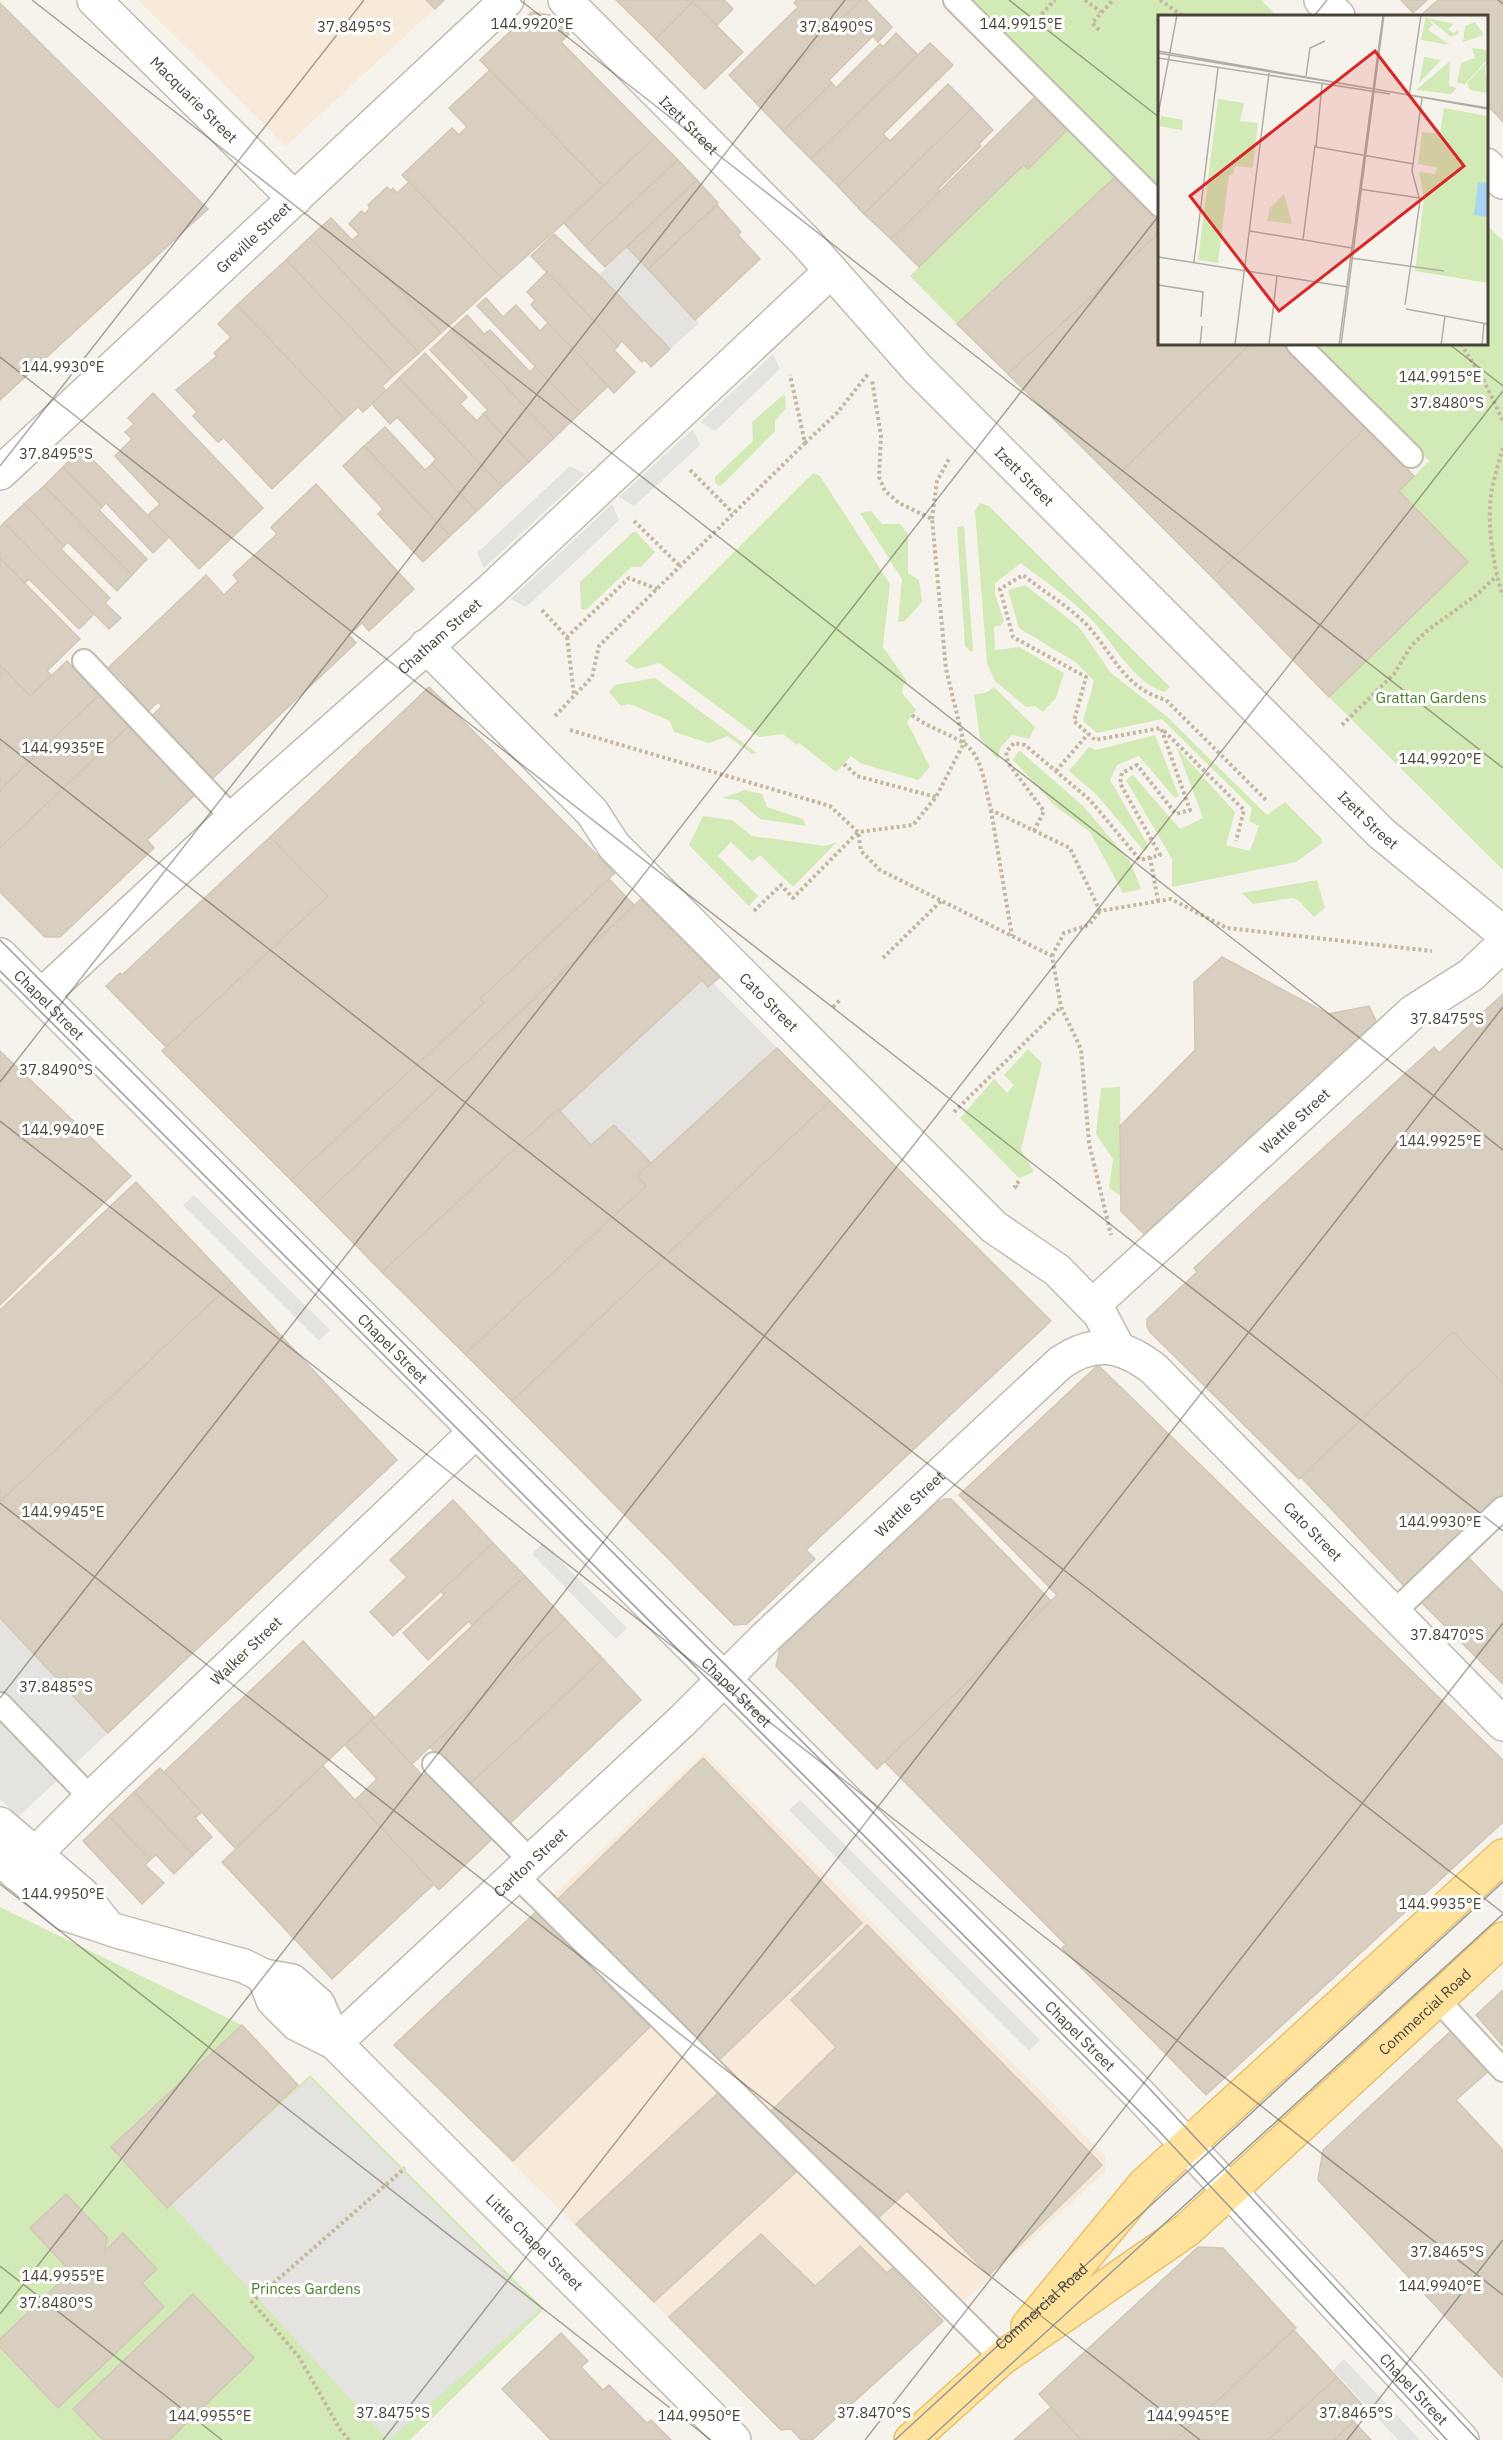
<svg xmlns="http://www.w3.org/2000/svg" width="1503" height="2440" font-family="'IBM Plex Sans',sans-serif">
  <rect width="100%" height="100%" fill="#f6f3ec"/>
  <g fill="#f7ead8">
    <polygon points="138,0 444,0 286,146"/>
    <polygon points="704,1753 1105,2156 1105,2172 943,2321 801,2440 791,2429 781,2430 394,2045"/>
  </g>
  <g fill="#d2eab5">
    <polygon points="967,0 1261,0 1277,16 1160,16 1159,192"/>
    <polygon points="1067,130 1115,177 957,324 910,276 1010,178 1024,165 1028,169"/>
    <polygon points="1487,225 1503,241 1503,870 1329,697 1468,562 1399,491 1429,461 1312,344 1486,344"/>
    <polygon points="783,395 785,396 786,408 775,421 775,431 723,484 719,486 715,482 715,477 753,441 752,422"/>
    <polygon points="813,473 820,476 890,584 883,647 907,681 903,686 902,693 916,710 907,722 930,767 918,780 860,763 851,756 836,772 799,743 797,745 783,734 759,737 659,663 636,669 625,661"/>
    <path d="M980,503L989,506L1170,687L1164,692C1132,682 1112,640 1090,618C1070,598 1044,581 1021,563L995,583V594L1004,621L1001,625L994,627L995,650L1019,647L1064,673L1056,698L1043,712L1035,706L1026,707L995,681L987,663L975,511Z"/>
    <polygon points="871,511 882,524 900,524 908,534 908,573 919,580 922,602 905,621 898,622 902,579 860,513"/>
    <polygon points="964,526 973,651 970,651 965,646 957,527"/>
    <polygon points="633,532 636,532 655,552 641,567 631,567 586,610 581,609 580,582"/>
    <polygon points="1025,585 1079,627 1111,673 1165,715 1267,815 1285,802 1321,838 1322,843 1296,862 1172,887 1172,859 1126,780 1133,775 1180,829 1203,818 1177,748 1235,812 1226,845 1250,851 1259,826 1249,821 1252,808 1162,719 1097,733 1083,721 1094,681 1077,663 1019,628 1008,590"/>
    <polygon points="655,678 757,753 752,754 728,736 709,743 674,732 670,721 630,704 621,706 609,692 615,685"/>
    <polygon points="994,687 1035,727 1029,739 1012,735 1000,748 998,760 980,738 974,695 987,692"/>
    <polygon points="1155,735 1179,796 1175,798 1139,756 1117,765 1110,780 1149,847 1144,851 1097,795 1069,771 1089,747 1096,750"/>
    <polygon points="1019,750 1083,806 1130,861 1141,889 1123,893 1090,832 1055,806 1013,760"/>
    <polygon points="745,790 762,794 767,807 803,819 806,826 760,819 738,800 722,798"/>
    <polygon points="703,816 732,820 752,836 825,846 837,842 793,887 760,855 752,862 731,842 718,856 758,896 749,906 689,845"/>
    <polygon points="1317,880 1325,908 1314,917 1298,900 1292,898 1253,904 1242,893"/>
    <polygon points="1028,1049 1042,1063 1021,1150 1034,1172 1019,1178 960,1118 994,1079 1007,1093 1014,1085 1004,1075"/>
    <polygon points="1120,1087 1121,1196 1109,1188 1113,1159 1096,1134 1101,1088"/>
    <polygon points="0,1907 242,2025 111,2147 167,2207 310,2075 544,2309 410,2440 0,2440"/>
  </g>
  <g fill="#e5e3e0">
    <polygon points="627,247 699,323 670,349 599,275"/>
    <polygon points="773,354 780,369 715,431 700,422"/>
    <polygon points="693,429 700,445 634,506 619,497"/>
    <polygon points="570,466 585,474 484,568 477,553"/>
    <polygon points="612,504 619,520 590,548 526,607 511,599"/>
    <polygon points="702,980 708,987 713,983 777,1048 651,1163 615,1125 591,1145 560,1111"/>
    <polygon points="194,1195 330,1330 319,1341 183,1205"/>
    <polygon points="543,1543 627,1628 616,1639 532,1554"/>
    <polygon points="0,1618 108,1733 18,1817 0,1799"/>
    <polygon points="800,1800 1040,2040 1029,2051 789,1810"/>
    <polygon points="310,2078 540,2309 388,2440 171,2204"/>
    <polygon points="1344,2359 1420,2440 1398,2440 1333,2370"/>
  </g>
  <g fill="#d8cfc1" stroke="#d3c7b4" stroke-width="1.5">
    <polygon points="426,0 444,0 435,9"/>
    <polygon points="616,0 691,0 693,2 656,39"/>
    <polygon points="691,0 724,0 733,9 716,26"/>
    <polygon points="797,0 861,0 756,103 729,75 798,7 794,3"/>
    <polygon points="861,0 866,0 892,27 878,42 873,36 829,80 832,83 783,131 756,103"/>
    <polygon points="1401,0 1427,0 1413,13"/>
    <polygon points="1438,0 1503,0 1503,110 1497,115 1486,105 1486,16 1420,16"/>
    <polygon points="693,2 743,52 705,89 656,39"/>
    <polygon points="0,3 208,209 0,400"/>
    <polygon points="531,12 550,15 569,34 561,42 655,137 604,187 480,60"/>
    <polygon points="896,33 918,55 811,159 783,131 832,83 836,88 880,44 883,47"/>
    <polygon points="930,43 953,65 883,134 887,138 838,186 811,159"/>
    <polygon points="490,70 604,187 502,278 402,175 452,128 459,135 467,127 449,108"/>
    <polygon points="948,84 972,108 864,214 838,186 887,138 890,141"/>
    <polygon points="1035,97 1067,130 1028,169 1024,165 1010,178 919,267 891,239"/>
    <polygon points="972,108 993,130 979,144 981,146 938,189 940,191 891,239 864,214"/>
    <polygon points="1503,110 1503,122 1497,115"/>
    <polygon points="655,137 678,160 585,246 564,223"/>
    <polygon points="678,160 697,180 605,267 585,246"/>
    <polygon points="1115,177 1160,220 1160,232 1008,374 957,324"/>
    <polygon points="697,180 718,203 648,269 627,247"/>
    <polygon points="409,182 502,278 441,333 352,240 359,234 349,224 361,211 365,214 370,208 368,205 387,187 390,191 393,188 397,193"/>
    <polygon points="717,205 741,232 738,235 760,259 695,320 648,269"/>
    <polygon points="331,218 441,333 419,353 310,237"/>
    <polygon points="1160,232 1160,344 1250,344 1114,479 1008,374"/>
    <polygon points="554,234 599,275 670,349 651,367 645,360 642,362 622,341 618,346 531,256"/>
    <polygon points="310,237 419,353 395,374 286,260"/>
    <polygon points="286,260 395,374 382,386 386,391 363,412 358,407 345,419 237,305"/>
    <polygon points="547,272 618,346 614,350 635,372 614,393 531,305 535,300 527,292"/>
    <polygon points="486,298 503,317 516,305 540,331 548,323 608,386 580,413 477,306"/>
    <polygon points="237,305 345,419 272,489 224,438 218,442 193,416 197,412 176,390 217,356 214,353 231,337 218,324"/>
    <polygon points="467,315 484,334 490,330 530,372 535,367 580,413 554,438 452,329"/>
    <polygon points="452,329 554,438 529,462 483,414 488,410 430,350"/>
    <polygon points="1250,344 1283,344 1366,427 1213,578 1114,479"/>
    <polygon points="425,353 467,397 460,404 477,421 483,414 529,462 502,487 399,378"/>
    <polygon points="399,378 502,487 477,511 432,464 436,459 397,417 390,424 372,404"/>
    <polygon points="153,393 263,508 199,569 148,515 160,504 115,456 132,439 125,432 134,424 128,418"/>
    <polygon points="385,427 425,470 432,464 477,511 450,536 364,446"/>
    <polygon points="1366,427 1414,476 1399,491 1468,562 1329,697 1213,578"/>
    <polygon points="364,446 450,536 423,562 378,514 383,509 343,466"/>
    <polygon points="82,449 169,537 153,553 106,503 102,507 63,467"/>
    <polygon points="63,467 102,507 99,510 147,559 132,575 44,486"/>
    <polygon points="316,484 414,589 369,631 362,623 349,635 356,643 212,779 152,716 162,706 158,702 147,713 124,688 127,685 109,667 206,575 224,595 238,581 233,575 277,534 271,527"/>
    <polygon points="44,486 132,575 117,591 68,542 64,546 24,504"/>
    <polygon points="24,504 64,546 61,549 110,598 105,603 121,618 109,629 4,523"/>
    <polygon points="4,523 94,614 79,629 29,579 25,583 0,558 0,527"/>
    <polygon points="0,558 80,639 47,671 52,676 30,696 0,665"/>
    <polygon points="67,661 99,695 0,790 0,665 30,696"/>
    <polygon points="429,687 615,873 480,999 484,1003 291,1180 162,1051 328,896 270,837"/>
    <polygon points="99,695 130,725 0,848 0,790"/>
    <polygon points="130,725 197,793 147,840 154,848 60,937 45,937 0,892 0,848"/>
    <polygon points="270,837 328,896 166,1047 106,986 120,973 122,975"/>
    <polygon points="609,879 634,905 315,1204 291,1180 484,1003 480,999"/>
    <polygon points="641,899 720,977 708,987 702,980 560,1111 558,1109 382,1272 315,1204"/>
    <polygon points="1222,957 1328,1014 1369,1006 1378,1025 1147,1237 1121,1211 1120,1126 1195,1050 1194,982"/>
    <polygon points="1503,994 1503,1384 1453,1332 1299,1479 1150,1332 1147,1326 1147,1319 1197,1272 1194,1268 1259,1207 1434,1047 1439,1053"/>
    <polygon points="777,1048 830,1101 512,1401 465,1354 646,1186 637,1176"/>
    <polygon points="0,1051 131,1176 0,1305"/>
    <polygon points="830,1101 1051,1321 806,1550 815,1559 747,1624 734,1625 512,1401"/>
    <polygon points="558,1109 591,1145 614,1125 651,1163 637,1176 646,1186 465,1354 382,1272"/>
    <polygon points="136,1182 232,1283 0,1502 0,1310"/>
    <polygon points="232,1283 397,1460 108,1733 0,1618 0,1502"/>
    <polygon points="1453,1332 1503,1384 1503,1496 1406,1588 1301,1477"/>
    <polygon points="1098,1365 1503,1760 1503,1822 1206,2095 1062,1948 1066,1945 885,1762 1057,1595 959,1495"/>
    <polygon points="936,1497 940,1502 944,1499 951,1499 1051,1601 877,1769 776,1666 782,1640"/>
    <polygon points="453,1500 493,1543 393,1636 370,1612 407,1577 390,1560"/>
    <polygon points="493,1543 525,1576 472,1625 469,1621 428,1660 403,1633 444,1595 441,1591"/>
    <polygon points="1467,1556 1503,1593 1503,1684 1420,1601"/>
    <polygon points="525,1576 565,1619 412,1764 371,1721"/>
    <polygon points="565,1619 603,1659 467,1787 430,1747"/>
    <polygon points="303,1641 374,1717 235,1848 164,1772"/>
    <polygon points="603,1659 641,1700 506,1827 467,1787"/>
    <polygon points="371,1721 423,1776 429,1770 493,1838 439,1890 355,1800 377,1779 345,1745"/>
    <polygon points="703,1758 862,1923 713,2066 555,1902"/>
    <polygon points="323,1766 434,1884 332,1979 222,1862"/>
    <polygon points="160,1768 202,1812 195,1818 212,1837 193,1855 134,1792"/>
    <polygon points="134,1792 193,1855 174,1874 156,1855 150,1860 109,1816"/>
    <polygon points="109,1816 150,1860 145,1865 164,1883 142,1904 83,1841"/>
    <polygon points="536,1912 650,2027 513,2161 394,2045"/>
    <polygon points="867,1925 1102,2165 989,2275 907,2191 874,2222 768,2114 836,2047 791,2000"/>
    <polygon points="1503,1990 1503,2046 1476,2015"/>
    <polygon points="242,2025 298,2085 167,2208 111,2147"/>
    <polygon points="1453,2029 1491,2069 1456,2100 1503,2150 1503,2378 1318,2180 1323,2150"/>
    <polygon points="718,2093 796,2172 654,2302 576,2224"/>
    <polygon points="66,2194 107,2237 105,2251 123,2233 157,2269 142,2283 164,2307 58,2408 0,2347 0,2339 71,2272 30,2228"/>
    <polygon points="761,2234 815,2286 860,2246 887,2273 892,2268 943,2321 812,2440 801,2440 791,2429 781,2430 669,2317"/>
    <polygon points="1198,2247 1223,2248 1296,2328 1175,2440 1081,2440 1039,2394"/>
    <polygon points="193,2294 254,2358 169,2440 103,2440 73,2409"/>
    <polygon points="1294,2330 1337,2377 1268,2440 1175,2440"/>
    <polygon points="561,2333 588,2361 581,2367 603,2390 609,2385 647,2423 651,2420 671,2440 551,2440 502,2389"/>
    <polygon points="1337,2377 1367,2410 1360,2416 1334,2440 1268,2440"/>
    <polygon points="1051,2407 1081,2440 1014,2440"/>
    <polygon points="1354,2422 1371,2440 1334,2440"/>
  </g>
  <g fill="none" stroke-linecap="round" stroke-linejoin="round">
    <g stroke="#c2bbae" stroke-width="26">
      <g id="service">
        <polyline points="955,0 1160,205"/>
        <polyline points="1298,344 1411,456"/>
        <polyline points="84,661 233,818"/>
        <polyline points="1394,1612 1503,1508"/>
        <polyline points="0,1704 91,1798"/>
        <polyline points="434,1764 531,1861"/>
        <polyline points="515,1874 1002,2358"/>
        <polyline points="1438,2000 1503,2070"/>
      </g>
    </g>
    <g stroke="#c2bbae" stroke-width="36">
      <g id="pedestrian">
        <path id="s1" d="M1102,1297L1413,1012L1471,975L1493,954"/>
      </g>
    </g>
    <g stroke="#c2bbae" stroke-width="36">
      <g id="minor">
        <path id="s2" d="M94,0L295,199"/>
        <polyline points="1321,0 1338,16"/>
        <polyline points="1486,165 1503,182"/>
        <path id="s3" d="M0,473L507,0"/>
        <path id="s4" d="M426,646L592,812L614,846L994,1227L1057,1270L1100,1314L1118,1348"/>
        <path id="s5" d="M16,1873L91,1798L476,1431"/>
        <path id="s6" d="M335,2043L682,1721L766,1637L1060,1363C1094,1339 1122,1344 1154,1369L1503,1724"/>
      </g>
    </g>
    <g stroke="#c2bbae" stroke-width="36">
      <g id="tertiary">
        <path id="s7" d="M565,0L804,240L917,368L1381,833L1503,933"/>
        <path id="s8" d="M0,955L1140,2095L1462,2440"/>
        <path id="s9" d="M41,996L233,818L491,590L831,271"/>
        <polyline points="0,1824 82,1894 107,1926"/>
        <polyline points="0,1859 66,1914 117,1931 244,1966 264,1976 292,1981 318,2004 335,2043"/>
        <path id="s10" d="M264,1976L273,2000L297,2024L335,2043L734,2440"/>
      </g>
    </g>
    <g stroke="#e6c16a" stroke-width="36">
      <g id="primary">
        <polyline points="1028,2326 1144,2185 1503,1856"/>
        <path id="s11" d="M911,2440L1002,2358L1187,2230L1503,1939"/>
      </g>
    </g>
    <g stroke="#c4b79f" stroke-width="4" stroke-dasharray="3 3" stroke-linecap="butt">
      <polyline points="1085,0 1101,12"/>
      <polyline points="1160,0 1183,16"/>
      <polyline points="1029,27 1055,0"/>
      <polyline points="1099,30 1092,23 1113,0"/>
      <polyline points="1461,344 1484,381 1503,421"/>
      <polyline points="805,443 837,413 868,374"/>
      <path d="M1503,448C1499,461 1495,475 1492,489C1486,520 1493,567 1503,596"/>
      <polyline points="690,470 733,513"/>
      <polyline points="932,519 937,481 950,457"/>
      <polyline points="634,521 680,566"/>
      <polyline points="542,610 567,637 629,578 657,589"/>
      <polyline points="567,637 574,695"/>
      <path d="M912,715C927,727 945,732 962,742C983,754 985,788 991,810L1070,848L1100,911L1171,899L1227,928L1432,951"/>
      <polyline points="555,716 592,677 599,646 805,443 790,375"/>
      <polyline points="1342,725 1394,674 1411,646 1428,630 1474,597 1497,576"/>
      <polyline points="570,730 830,806 858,832 913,825 936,797 964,743 946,669 932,519 899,503 885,491 879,477 881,436 872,380"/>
      <polyline points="1164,731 1244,810 1236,841"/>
      <polyline points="844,764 857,776 936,797"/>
      <polyline points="1056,771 1088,734"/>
      <polyline points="991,810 1012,936"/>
      <path d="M1034,831L1044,811L1008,763L1006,752L1014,743L1025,745L1090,800L1140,860L1160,855L1120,783L1122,773L1137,765L1176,814L1190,810L1161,728L1095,740L1074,721L1086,677L1013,637L1000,589L1023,575C1043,591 1068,606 1086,624C1114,654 1122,687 1166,700L1267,801"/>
      <polyline points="1150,857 1158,901"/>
      <polyline points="754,911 781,885 793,898 858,832 861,851 880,870 1052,956 1061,1007 1081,1049 1089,1143 1111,1235"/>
      <polyline points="1052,956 1064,933 1089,925 1100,911"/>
      <polyline points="883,958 941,901"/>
      <polyline points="833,1007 841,999"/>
      <polyline points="954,1112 1061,1007"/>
      <polyline points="1017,1188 1015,1186 1020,1180"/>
      <polyline points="349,2440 341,2431 299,2357 252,2302 405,2168"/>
    </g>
    <use href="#service" stroke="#fff" stroke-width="22"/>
    <use href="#pedestrian" stroke="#fff" stroke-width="33"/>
    <use href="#minor" stroke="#fff" stroke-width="33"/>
    <use href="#tertiary" stroke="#fff" stroke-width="33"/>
    <use href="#primary" stroke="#ffe39c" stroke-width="33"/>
    <g stroke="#9a9a9a" stroke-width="1.5">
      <polyline points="0,940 1148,2087 1478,2440"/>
      <polyline points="0,971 1158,2130 1447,2440"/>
      <path id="s12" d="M895,2440L1503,1882"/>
      <polyline points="928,2440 1503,1914"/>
    </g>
  </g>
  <path fill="none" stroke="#4b4439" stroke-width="1.5" stroke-opacity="0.45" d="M32,0L1503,1150M520,0L1503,768M1009,0L1160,118M1498,0L1503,4M1314,16L1327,0M1449,344L1503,386M0,357L1503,1531M0,466L364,0M0,739L1503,1913M0,1082L845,0M0,1121L1503,2295M0,1503L1200,2440M0,1698L1160,214M0,1884L711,2440M0,2266L222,2440M0,2314L1503,391M383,2440L1503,1007M865,2440L1503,1623M1347,2440L1503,2240"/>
  <g text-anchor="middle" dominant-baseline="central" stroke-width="6" stroke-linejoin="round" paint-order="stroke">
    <g font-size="15" fill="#4b4439" stroke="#fff">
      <text stroke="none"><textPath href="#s2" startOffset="141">Macquarie Street</textPath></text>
      <text stroke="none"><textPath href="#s7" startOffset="176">Izett Street</textPath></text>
      <text stroke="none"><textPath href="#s3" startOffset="346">Greville Street</textPath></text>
      <text stroke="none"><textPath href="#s7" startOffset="662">Izett Street</textPath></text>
      <text stroke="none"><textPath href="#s9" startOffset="537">Chatham Street</textPath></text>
      <text stroke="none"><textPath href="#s7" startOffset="1148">Izett Street</textPath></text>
      <text stroke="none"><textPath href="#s4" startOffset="495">Cato Street</textPath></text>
      <text stroke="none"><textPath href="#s8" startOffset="70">Chapel Street</textPath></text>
      <text stroke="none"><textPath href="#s1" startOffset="261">Wattle Street</textPath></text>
      <text stroke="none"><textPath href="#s8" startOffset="556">Chapel Street</textPath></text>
      <text stroke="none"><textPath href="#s6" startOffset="788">Wattle Street</textPath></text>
      <text stroke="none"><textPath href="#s6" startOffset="1324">Cato Street</textPath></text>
      <text stroke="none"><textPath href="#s5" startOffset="320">Walker Street</textPath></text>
      <text stroke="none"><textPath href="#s8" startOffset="1042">Chapel Street</textPath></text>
      <text stroke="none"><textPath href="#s6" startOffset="266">Carlton Street</textPath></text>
      <text stroke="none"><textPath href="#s11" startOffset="670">Commercial Road</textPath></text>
      <text stroke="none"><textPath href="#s8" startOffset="1528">Chapel Street</textPath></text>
      <text stroke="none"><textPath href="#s10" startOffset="384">Little Chapel Street</textPath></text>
      <text stroke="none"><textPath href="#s12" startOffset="198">Commercial Road</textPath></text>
      <text stroke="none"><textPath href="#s8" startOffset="2014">Chapel Street</textPath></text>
    </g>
    <g font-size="15" fill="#4a7f2a" stroke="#fff">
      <text x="1431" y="697">Grattan Gardens</text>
      <text x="306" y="2288">Princes Gardens</text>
    </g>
  </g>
  <g transform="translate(1158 15)">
    <rect width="330" height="330" fill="#f6f3ec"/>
    <path d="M268,1L275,9L270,15L292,30L263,25ZM270,3L296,9L290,14L295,18L301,15L300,19L293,22ZM317,7L326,20L305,27L307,11ZM314,33L328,35L330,44L307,69L299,68L303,48L317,43ZM266,42L283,45L261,68ZM292,46L291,71L299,73L293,79L258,75ZM330,46L327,53L330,78L312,75L309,68ZM60,84L86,88L82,106L100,108L95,153L77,151L75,160H71L60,248L40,245ZM286,93L330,101V268L257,256L266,183L261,157L277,159L279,152L260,149L264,117L282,119ZM3,101L25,105L24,115L1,111ZM126,179L134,209L109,206L112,193Z" fill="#d2eab5"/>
    <path d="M320,167L330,168V202L316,200Z" fill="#a9d4f2"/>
    <path fill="none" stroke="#b2ada4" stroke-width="1.5" d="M0,36L330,94M0,38L330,93M0,43L232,79M148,61L152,33L167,26M164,69L158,132L256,149M251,81L263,0M0,100L19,0M201,174L262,183M92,216L194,233M145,225L157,130M0,242L190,272M193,243L286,256M36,247L60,53M0,270L45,277L43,302M247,290L262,186L254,156L264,83M248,294L330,309M42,330L44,311M77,330L111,58M111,330L119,261M181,330L225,0M183,330L226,0M283,330L287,301M324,330L326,308"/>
    <path fill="#d62828" fill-opacity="0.15" stroke="#d62828" stroke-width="3" d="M217,36L306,151L121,296L32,181Z"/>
    <rect width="330" height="330" fill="none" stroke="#4b4439" stroke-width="3"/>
  </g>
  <g font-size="15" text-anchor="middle" fill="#4b4439" stroke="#fff" stroke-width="6" stroke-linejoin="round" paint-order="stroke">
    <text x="532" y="29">144.9920°E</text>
    <text x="1021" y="29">144.9915°E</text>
    <text x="354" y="32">37.8495°S</text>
    <text x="836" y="32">37.8490°S</text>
    <text x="63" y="372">144.9930°E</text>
    <text x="1440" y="382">144.9915°E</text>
    <text x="1447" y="408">37.8480°S</text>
    <text x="56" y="459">37.8495°S</text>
    <text x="63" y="753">144.9935°E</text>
    <text x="1440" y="764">144.9920°E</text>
    <text x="1447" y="1024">37.8475°S</text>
    <text x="56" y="1075">37.8490°S</text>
    <text x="63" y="1135">144.9940°E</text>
    <text x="1440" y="1146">144.9925°E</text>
    <text x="63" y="1517">144.9945°E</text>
    <text x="1440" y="1527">144.9930°E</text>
    <text x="1447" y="1640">37.8470°S</text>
    <text x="56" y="1692">37.8485°S</text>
    <text x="63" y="1899">144.9950°E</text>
    <text x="1440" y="1909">144.9935°E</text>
    <text x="1447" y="2257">37.8465°S</text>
    <text x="63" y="2281">144.9955°E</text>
    <text x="1440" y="2291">144.9940°E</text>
    <text x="56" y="2308">37.8480°S</text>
    <text x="393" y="2418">37.8475°S</text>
    <text x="874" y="2418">37.8470°S</text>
    <text x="1356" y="2418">37.8465°S</text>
    <text x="210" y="2421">144.9955°E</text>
    <text x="699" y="2421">144.9950°E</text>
    <text x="1188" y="2421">144.9945°E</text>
  </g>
</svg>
